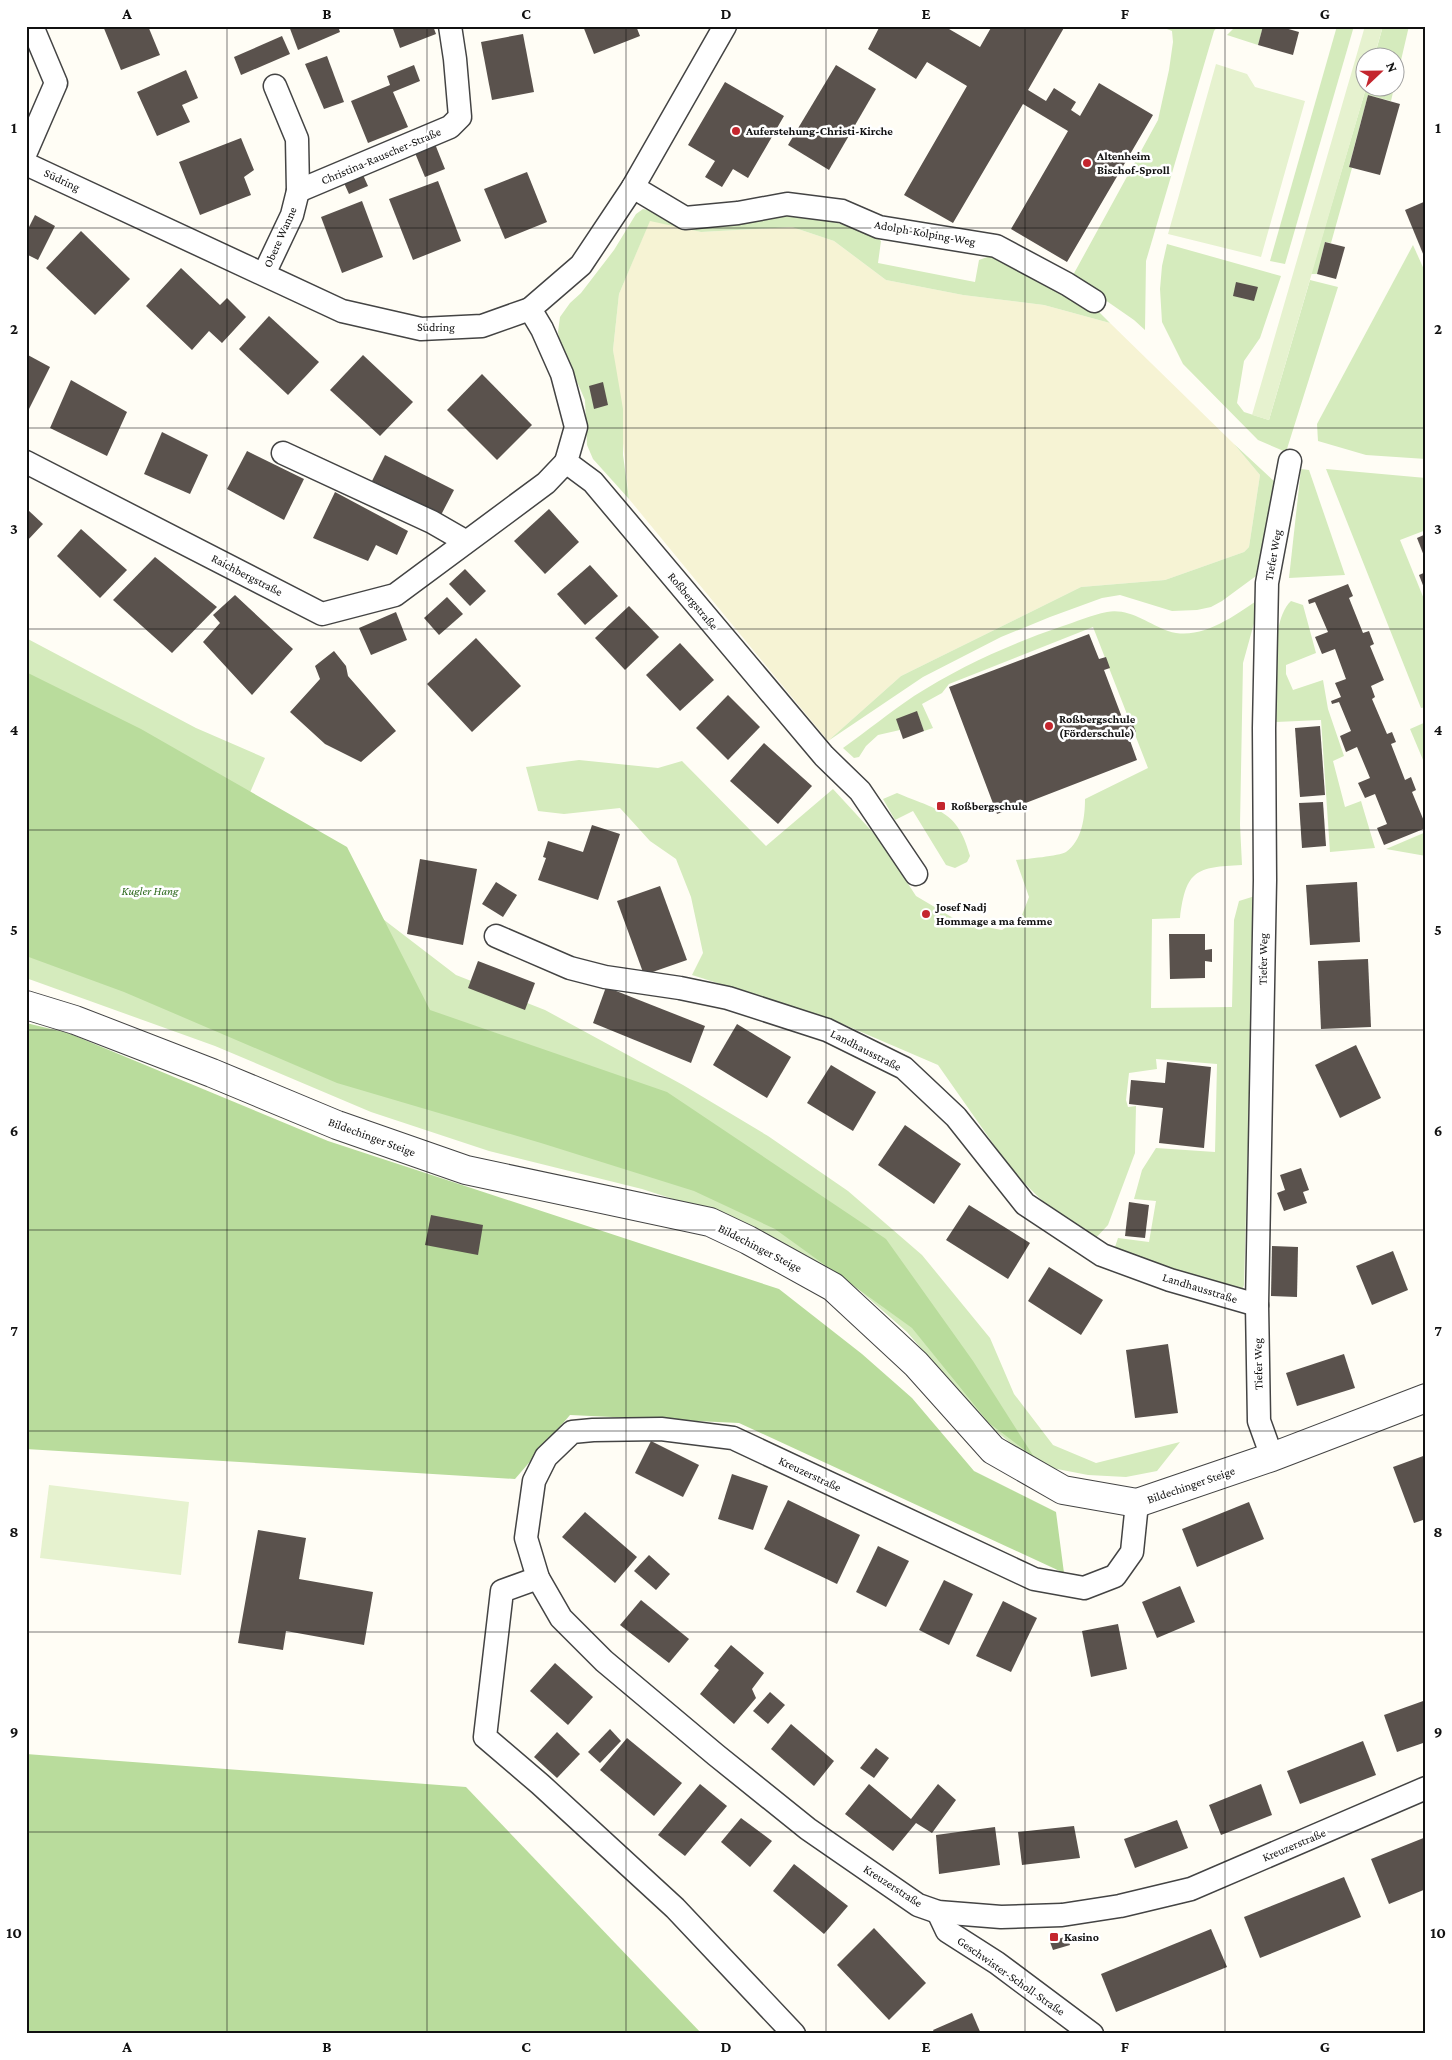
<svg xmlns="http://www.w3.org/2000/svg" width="1452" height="2060" font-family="'Crimson Pro',serif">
  <rect width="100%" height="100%" fill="#fffdf5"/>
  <polygon fill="#f6f3d4" points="650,220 701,232 792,227 834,241 886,280 963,295 1044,305 1110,323 1234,444 1260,475 1249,547 1244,552 1165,580 1081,587 901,676 828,741 629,499 613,350 619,294"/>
  <g fill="#d5ebbd">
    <polygon points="1159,26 1218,26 1214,31 1146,261 1145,330 1134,320 1072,277 1158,120 1169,70 1173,42 1172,31"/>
    <polygon points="1236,26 1263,26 1258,45 1227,35"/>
    <polygon points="1337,26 1354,26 1285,264 1270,261"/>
    <polygon points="1383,26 1409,26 1395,86 1394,58 1374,58"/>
    <polygon points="1366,88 1394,88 1391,101 1368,95 1349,166 1352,168 1331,243 1325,242 1317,274 1311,274"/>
    <polygon points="643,209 652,211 788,213 831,221 873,234 881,241 878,263 975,282 979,260 990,256 999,256 1093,306 1110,323 1044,305 963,295 886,280 834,241 792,227 701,232 650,221 619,294 613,350 623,409 623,455 629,499 593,459 587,445 585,400 560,343 558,332 560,317 570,303 581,293 614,250 636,214"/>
    <polygon points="1167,244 1281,276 1260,338 1244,361 1237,403 1244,412 1269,420 1310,280 1338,287 1286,452 1258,440 1183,364 1162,322 1160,289 1162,266"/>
    <polygon points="1413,245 1426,274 1426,459 1366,455 1318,441 1317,424"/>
    <polygon points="1234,444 1277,484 1256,576 1222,601 1211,607 1197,610 1172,611 1120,595 1102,598 1050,617 1001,637 923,677 828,741 901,676 1081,587 1165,580 1244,552 1249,547 1260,475"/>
    <polygon points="1301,469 1309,470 1345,575 1289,578"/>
    <polygon points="1326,469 1426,478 1426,530 1400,540 1426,604 1426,707 1421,708"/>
    <path d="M1261,598L1243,663L1240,825L1242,865C1196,867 1186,870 1180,918L1152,919L1151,1008L1232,1007L1234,920L1239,901L1255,896L1244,1285L1241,1293L1113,1253L1118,1238L1149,1242L1156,1201L1134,1199L1142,1170L1156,1148L1215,1152L1217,1064L1156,1059L1157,1069L1129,1073L1126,1100L1128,1107L1136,1106L1135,1153L1108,1225L1092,1242L1068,1226L1013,1172L938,1065L831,1019L692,975L703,953L691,897L676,859L650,841L620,808L564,814L538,811L526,767L579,760L658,768L682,761L766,846L833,789L879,839L916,896L960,922L1002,930L1022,915L1029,897L1016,860C1026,859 1059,856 1066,852C1082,841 1085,817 1085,799L1148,768L1093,627L949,684L942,693L922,704L933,728L924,731L917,712L900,730L878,735L866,746L859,757L854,758L843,748C867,731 890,712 914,696C959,667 1010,644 1060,627C1076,622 1091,615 1107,612C1130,608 1148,624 1168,631C1201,642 1235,615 1261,598Z"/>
    <path d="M1291,601L1303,605L1316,653L1286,665V674L1293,690L1323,680L1328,709L1344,756L1333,761L1345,807L1361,801L1375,848L1330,852L1321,720L1276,722C1275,694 1269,621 1291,601Z"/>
    <polygon points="26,638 196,728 265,758 242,811 456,975 545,1010 683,1085 768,1136 848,1191 922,1255 990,1338 1014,1394 1053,1445 1096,1463 1180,1442 1157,1471 1126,1477 1088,1475 1052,1468 1028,1457 981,1419 907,1332 843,1276 742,1221 642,1189 489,1151 371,1112 215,1046 26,978"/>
    <polygon points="1426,722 1426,767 1410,729"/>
    <path d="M897,793C937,810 958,810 970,856L967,862L955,868L946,865L913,811L895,820L883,799Z"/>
    <polygon points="1426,832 1426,856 1386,849"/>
  </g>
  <g fill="#b9dc9c">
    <polygon points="26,672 141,729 347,847 430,1010 667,1092 886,1239 973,1361 1034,1457 989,1423 912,1328 775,1229 694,1191 541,1143 337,1083 124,992 26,956"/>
    <polygon points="26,1023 68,1033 328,1141 779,1289 862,1354 912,1398 974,1471 1056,1512 1064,1573 739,1423 570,1415 515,1479 26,1449"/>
    <polygon points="26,1754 466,1787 702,2034 26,2034"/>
  </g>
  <g fill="#e6f2cf">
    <polygon points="1365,26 1383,26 1374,57 1364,58 1366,88 1269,420 1252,415"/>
    <polygon points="1216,64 1247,74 1255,87 1305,101 1261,257 1168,234"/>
    <polygon points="49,1485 189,1502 181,1575 40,1558"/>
  </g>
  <g fill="#5a524d">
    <polygon points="103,26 148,26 160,55 121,70"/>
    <polygon points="289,26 338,26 340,32 298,50"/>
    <polygon points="392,26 433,26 436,34 400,48"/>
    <polygon points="583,26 636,26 640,36 594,54"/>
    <polygon points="880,26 951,26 949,29 980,47 992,26 1065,26 1028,90 1046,101 1054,88 1076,102 1071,110 1080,116 1099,83 1153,115 1067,262 1011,229 1068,131 1023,104 953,223 904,195 967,86 927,62 916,79 868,49"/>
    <polygon points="1263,26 1278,26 1299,32 1293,55 1258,45"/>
    <polygon points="523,34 534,92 492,100 481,42"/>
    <polygon points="282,36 290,54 241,75 234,57"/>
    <polygon points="327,56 344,102 324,109 305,64"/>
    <polygon points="414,65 420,81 393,92 408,127 368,143 351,101 390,85 387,76"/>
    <polygon points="836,65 876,89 829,170 788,145"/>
    <polygon points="186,70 198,98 182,105 190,122 157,136 137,92"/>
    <polygon points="725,82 784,116 748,178 733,169 722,187 705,177 715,161 688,145"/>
    <polygon points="1368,95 1400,104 1380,175 1349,167"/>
    <polygon points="241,138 254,170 244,177 251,195 200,215 179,162"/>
    <polygon points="435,144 445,169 425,177 415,153"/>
    <polygon points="527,172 547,222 505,239 484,189"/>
    <polygon points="363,175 368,186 349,194 344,183"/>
    <polygon points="438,181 461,241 413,260 389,199"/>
    <polygon points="362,201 383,257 342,273 321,217"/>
    <polygon points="1426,201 1426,261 1405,210"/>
    <polygon points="35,215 55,226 38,260 26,254 26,233"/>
    <polygon points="81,231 130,279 95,315 46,268"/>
    <polygon points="1325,242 1345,247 1336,279 1317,274"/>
    <polygon points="181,268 220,305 227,298 246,317 222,343 209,331 192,350 146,306"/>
    <polygon points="1236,282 1258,287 1254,301 1233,296"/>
    <polygon points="269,316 319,362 288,395 239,349"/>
    <polygon points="26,354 50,367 28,411 26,410"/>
    <polygon points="363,355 413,402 380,436 330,390"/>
    <polygon points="482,374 532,425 497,460 447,410"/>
    <polygon points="71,380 127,412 107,456 50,428"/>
    <polygon points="603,382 608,405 594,409 589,386"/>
    <polygon points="162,432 208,455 190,494 144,474"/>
    <polygon points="247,451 304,479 284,520 227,489"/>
    <polygon points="385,455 454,490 441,515 372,481"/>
    <polygon points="335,492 408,531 397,555 376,545 368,561 313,538"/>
    <polygon points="549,509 579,542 545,574 514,541"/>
    <polygon points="28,510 43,524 26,542 26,512"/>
    <polygon points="81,529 127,570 100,598 57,556"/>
    <polygon points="1426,534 1426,561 1417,538"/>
    <polygon points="155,557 217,607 172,653 113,600"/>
    <polygon points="590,565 618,596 585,625 557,594"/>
    <polygon points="465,569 486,591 470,606 449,584"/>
    <polygon points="1426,572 1426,593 1419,575"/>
    <polygon points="1348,584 1353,596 1349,598 1363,633 1369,631 1374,644 1370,646 1384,680 1371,686 1375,697 1372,699 1387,734 1392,732 1396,742 1391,744 1405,780 1411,777 1416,790 1412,792 1426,826 1426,828 1384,845 1377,828 1387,824 1375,794 1365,798 1358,783 1370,778 1357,747 1346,752 1340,736 1351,731 1339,702 1332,704 1331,701 1341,697 1335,683 1346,679 1335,649 1322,654 1315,637 1328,632 1315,602 1309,604 1308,600"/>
    <polygon points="235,595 293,649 252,695 203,642 220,623 213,615"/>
    <polygon points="447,597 463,614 439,635 424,618"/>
    <polygon points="629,606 659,637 625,670 595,638"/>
    <polygon points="396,612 407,640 371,655 359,628"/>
    <polygon points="1089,634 1099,659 1106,657 1110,668 1104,670 1123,720 1130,717 1136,732 1128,735 1137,760 997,814 949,687"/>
    <polygon points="476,638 521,686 472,732 427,684"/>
    <polygon points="680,643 714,680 680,711 646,675"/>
    <polygon points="334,651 346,666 348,676 396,731 361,762 325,744 290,712 320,679 315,666"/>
    <polygon points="728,695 760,727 728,760 696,728"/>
    <polygon points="917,711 924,731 903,739 896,719"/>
    <polygon points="1320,726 1325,795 1300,797 1295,728"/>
    <polygon points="764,743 812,786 778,824 730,781"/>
    <polygon points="1323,802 1326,846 1302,848 1299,803"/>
    <polygon points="592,825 620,834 598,900 538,880 546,858 543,857 548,841 583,852"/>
    <polygon points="420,859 477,869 463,945 407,934"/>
    <polygon points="496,882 517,895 503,917 482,904"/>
    <polygon points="1357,882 1360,942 1310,945 1306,885"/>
    <polygon points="660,886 687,960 644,975 617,901"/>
    <polygon points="1169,934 1205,934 1205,950 1212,949 1212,962 1205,961 1205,978 1170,979"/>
    <polygon points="1368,959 1371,1027 1321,1029 1318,961"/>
    <polygon points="478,961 535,983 525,1010 468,988"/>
    <polygon points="606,987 705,1026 691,1063 593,1023"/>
    <polygon points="737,1024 791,1057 767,1098 713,1065"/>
    <polygon points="1356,1045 1381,1098 1340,1118 1315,1065"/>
    <polygon points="1167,1062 1211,1067 1204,1148 1159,1143 1163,1108 1129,1104 1131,1080 1165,1083"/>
    <polygon points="831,1065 876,1092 853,1131 807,1103"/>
    <polygon points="905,1125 961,1164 934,1204 878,1165"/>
    <polygon points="1301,1168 1309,1190 1303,1192 1307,1203 1284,1211 1277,1193 1285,1190 1280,1175"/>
    <polygon points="1129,1202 1149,1205 1145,1238 1125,1236"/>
    <polygon points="969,1205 1030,1243 1008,1279 946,1240"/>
    <polygon points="431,1215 483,1225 478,1255 425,1245"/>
    <polygon points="1272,1246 1298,1247 1297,1297 1271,1296"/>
    <polygon points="1393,1251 1408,1290 1372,1305 1356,1266"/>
    <polygon points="1049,1267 1103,1300 1081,1335 1028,1301"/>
    <polygon points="1168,1344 1178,1413 1135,1418 1126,1350"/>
    <polygon points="1344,1354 1355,1388 1297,1406 1286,1373"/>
    <polygon points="651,1441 699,1465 683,1497 635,1473"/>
    <polygon points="1426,1455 1426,1519 1414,1523 1393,1467"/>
    <polygon points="732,1474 768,1486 753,1530 718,1519"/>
    <polygon points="788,1500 860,1535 837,1584 764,1549"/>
    <polygon points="1249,1502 1264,1539 1197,1567 1182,1529"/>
    <polygon points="585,1512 637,1557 615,1583 562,1537"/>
    <polygon points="258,1530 306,1538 299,1579 373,1592 364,1645 286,1631 283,1650 238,1643"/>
    <polygon points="878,1546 909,1561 886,1607 856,1592"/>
    <polygon points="649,1555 670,1574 656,1590 634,1571"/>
    <polygon points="944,1580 973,1594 949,1645 919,1630"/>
    <polygon points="1180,1586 1195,1622 1157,1638 1142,1602"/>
    <polygon points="641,1600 689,1639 669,1663 620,1625"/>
    <polygon points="1003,1601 1037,1618 1011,1672 976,1656"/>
    <polygon points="1118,1624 1127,1669 1091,1677 1082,1631"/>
    <polygon points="731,1645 764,1673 752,1689 756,1698 734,1724 700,1694 719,1670 714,1666"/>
    <polygon points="555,1663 593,1697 568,1725 530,1691"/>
    <polygon points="770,1692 785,1705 768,1724 753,1711"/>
    <polygon points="1426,1700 1426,1742 1397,1752 1384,1715"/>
    <polygon points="791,1724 834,1761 814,1786 771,1749"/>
    <polygon points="610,1729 621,1741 600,1763 588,1752"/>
    <polygon points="557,1732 580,1754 557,1778 534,1757"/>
    <polygon points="627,1738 682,1783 654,1816 600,1770"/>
    <polygon points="1363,1741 1376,1775 1300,1804 1287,1771"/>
    <polygon points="876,1748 889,1758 874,1778 860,1768"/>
    <polygon points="700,1784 727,1806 685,1856 658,1835"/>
    <polygon points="869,1784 911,1819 938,1784 956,1800 932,1833 916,1823 893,1851 845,1814"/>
    <polygon points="1261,1784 1272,1815 1221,1835 1209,1805"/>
    <polygon points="741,1818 772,1841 750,1867 721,1842"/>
    <polygon points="1177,1820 1188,1848 1135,1868 1124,1839"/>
    <polygon points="1074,1826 1080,1858 1022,1865 1018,1832"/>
    <polygon points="995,1827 1000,1865 939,1874 936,1835"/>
    <polygon points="1426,1837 1426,1889 1389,1904 1371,1859"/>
    <polygon points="794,1864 848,1906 824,1934 773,1891"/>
    <polygon points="1344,1877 1361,1917 1260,1958 1244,1917"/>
    <polygon points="874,1928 926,1983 889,2020 837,1965"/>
    <polygon points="1211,1929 1227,1967 1116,2012 1101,1974"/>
    <polygon points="1067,1936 1070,1945 1053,1950 1050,1942"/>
    <polygon points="972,2013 981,2034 935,2034 933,2030"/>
  </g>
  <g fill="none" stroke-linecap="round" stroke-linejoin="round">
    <g stroke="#444" stroke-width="25">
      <g id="minor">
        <polyline points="26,152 56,83 32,26"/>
        <polyline points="26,164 342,311 421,329 482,326 530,309 581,265 633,187 725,26"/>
        <polyline points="633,187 685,218 738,213 787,204 842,211 879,227 996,246 1067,284 1094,301"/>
        <polyline points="298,191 450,127 460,117 455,59 450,26"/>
        <polyline points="264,274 292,215 298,191 297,139 275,86"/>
        <polyline points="530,309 542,329 562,374 576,427 566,462 593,482 824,756 860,791 916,874"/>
        <polyline points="283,453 432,522 465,541"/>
        <polyline points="26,462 322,614 395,595 546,483 566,462"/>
        <polyline points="496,936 570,968 605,977 680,988 728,998 827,1030 904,1068 956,1117 1025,1204 1102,1255 1170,1280 1257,1305"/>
        <polyline points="1272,1457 1259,1421 1257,1305 1265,880 1264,728 1267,583 1290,461"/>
        <polyline points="1137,1503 1132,1552 1115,1576 1084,1588 1034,1579 733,1438 661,1429 593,1430 572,1432 546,1457 534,1481 526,1538 538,1578 561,1618 604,1661 716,1755 808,1829 918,1905 938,1912 1001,1917 1062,1915 1120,1906 1191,1889 1426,1788"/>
        <polyline points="538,1578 502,1591 485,1737 540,1784 675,1908 794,2034"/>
        <polyline points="938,1912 947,1931 997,1963 1092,2034"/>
      </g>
    </g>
    <g stroke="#444" stroke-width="30">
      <polyline id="tertiary" points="26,1005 75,1020 212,1073 337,1125 466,1170 710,1222 748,1240 833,1287 916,1364 993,1450 1063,1490 1137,1503 1272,1457 1426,1398"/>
    </g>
    <use href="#minor" stroke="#fff" stroke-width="22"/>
    <use href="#tertiary" stroke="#fff" stroke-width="28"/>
  </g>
  <path fill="none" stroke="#111" stroke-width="1" stroke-opacity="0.55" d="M227,26V2034M427,26V2034M626,26V2034M826,26V2034M1025,26V2034M1225,26V2034M26,228H1426M26,428H1426M26,629H1426M26,830H1426M26,1030H1426M26,1230H1426M26,1431H1426M26,1632H1426M26,1832H1426"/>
  <g fill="#c4262e" stroke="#fff" stroke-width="2">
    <circle cx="736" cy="131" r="5"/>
    <circle cx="1087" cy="163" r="5"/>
    <circle cx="1049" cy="726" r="5"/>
    <rect x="936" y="801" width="10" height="10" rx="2.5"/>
    <circle cx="926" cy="914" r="5"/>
    <rect x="1049" y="1932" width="10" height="10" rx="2.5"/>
  </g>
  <g text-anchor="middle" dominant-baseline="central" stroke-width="5" stroke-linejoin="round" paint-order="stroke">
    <g font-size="12" font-weight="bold" fill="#111" stroke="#fff" text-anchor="start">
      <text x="746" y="131">Auferstehung-Christi-Kirche</text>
      <text x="1097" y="156">Altenheim<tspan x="1097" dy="14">Bischof-Sproll</tspan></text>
      <text x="1059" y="719">Roßbergschule<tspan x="1059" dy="14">(Förderschule)</tspan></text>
      <text x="951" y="806">Roßbergschule</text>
      <text x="936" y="907">Josef Nadj<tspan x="936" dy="14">Hommage a ma femme</tspan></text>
      <text x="1064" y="1937">Kasino</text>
    </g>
    <g font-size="12" fill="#111" stroke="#fff">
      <text transform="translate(381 156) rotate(-23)">Christina-Rauscher-Straße</text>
      <text transform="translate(62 180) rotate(25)">Südring</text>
      <text transform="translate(925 233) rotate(10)">Adolph-Kolping-Weg</text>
      <text transform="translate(280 237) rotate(-66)">Obere Wanne</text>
      <text transform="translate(436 327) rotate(1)">Südring</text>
      <text transform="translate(1273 555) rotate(-80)">Tiefer Weg</text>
      <text transform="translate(247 575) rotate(27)">Raichbergstraße</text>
      <text transform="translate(693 601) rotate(50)">Roßbergstraße</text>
      <text transform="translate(1263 959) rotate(-89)">Tiefer Weg</text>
      <text transform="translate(866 1050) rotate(27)">Landhausstraße</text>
      <text transform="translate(372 1137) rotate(20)">Bildechinger Steige</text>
      <text transform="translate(760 1248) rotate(27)">Bildechinger Steige</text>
      <text transform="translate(1200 1288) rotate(17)">Landhausstraße</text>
      <text transform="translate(1258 1364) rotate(-91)">Tiefer Weg</text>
      <text transform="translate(810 1474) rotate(25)">Kreuzerstraße</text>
      <text transform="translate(1191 1485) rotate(-19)">Bildechinger Steige</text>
      <text transform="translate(1294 1845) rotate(-23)">Kreuzerstraße</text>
      <text transform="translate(893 1886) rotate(33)">Kreuzerstraße</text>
      <text transform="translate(1011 1976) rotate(35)">Geschwister-Scholl-Straße</text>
    </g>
    <g font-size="12" font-style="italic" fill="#2f6b1f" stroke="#fff">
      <text x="150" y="891">Kugler Hang</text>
    </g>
  </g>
  <rect width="1452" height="2060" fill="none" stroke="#ffffff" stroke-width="55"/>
  <g transform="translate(1380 72) rotate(68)"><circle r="24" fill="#ffffff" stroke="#a0a0a0"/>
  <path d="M0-4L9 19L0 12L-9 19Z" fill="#c4262e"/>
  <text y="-8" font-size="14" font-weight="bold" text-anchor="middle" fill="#111111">N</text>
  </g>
  <rect x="28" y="28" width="1396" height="2004" fill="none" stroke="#111" stroke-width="2"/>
  <g font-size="16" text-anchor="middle" font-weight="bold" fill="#111">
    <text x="127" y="19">A</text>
    <text x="327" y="19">B</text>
    <text x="526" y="19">C</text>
    <text x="726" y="19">D</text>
    <text x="926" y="19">E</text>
    <text x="1125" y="19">F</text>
    <text x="1325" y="19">G</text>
    <text x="14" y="133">1</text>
    <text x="1438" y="133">1</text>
    <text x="14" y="334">2</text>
    <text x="1438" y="334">2</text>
    <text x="14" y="534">3</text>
    <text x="1438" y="534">3</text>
    <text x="14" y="735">4</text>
    <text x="1438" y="735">4</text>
    <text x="14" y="935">5</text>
    <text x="1438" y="935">5</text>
    <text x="14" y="1136">6</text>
    <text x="1438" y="1136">6</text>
    <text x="14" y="1336">7</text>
    <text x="1438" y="1336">7</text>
    <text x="14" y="1537">8</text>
    <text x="1438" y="1537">8</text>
    <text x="14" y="1737">9</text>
    <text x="1438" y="1737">9</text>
    <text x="14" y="1938">10</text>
    <text x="1438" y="1938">10</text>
    <text x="127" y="2052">A</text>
    <text x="327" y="2052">B</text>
    <text x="526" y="2052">C</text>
    <text x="726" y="2052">D</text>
    <text x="926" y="2052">E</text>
    <text x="1125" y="2052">F</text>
    <text x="1325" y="2052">G</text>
  </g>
</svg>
